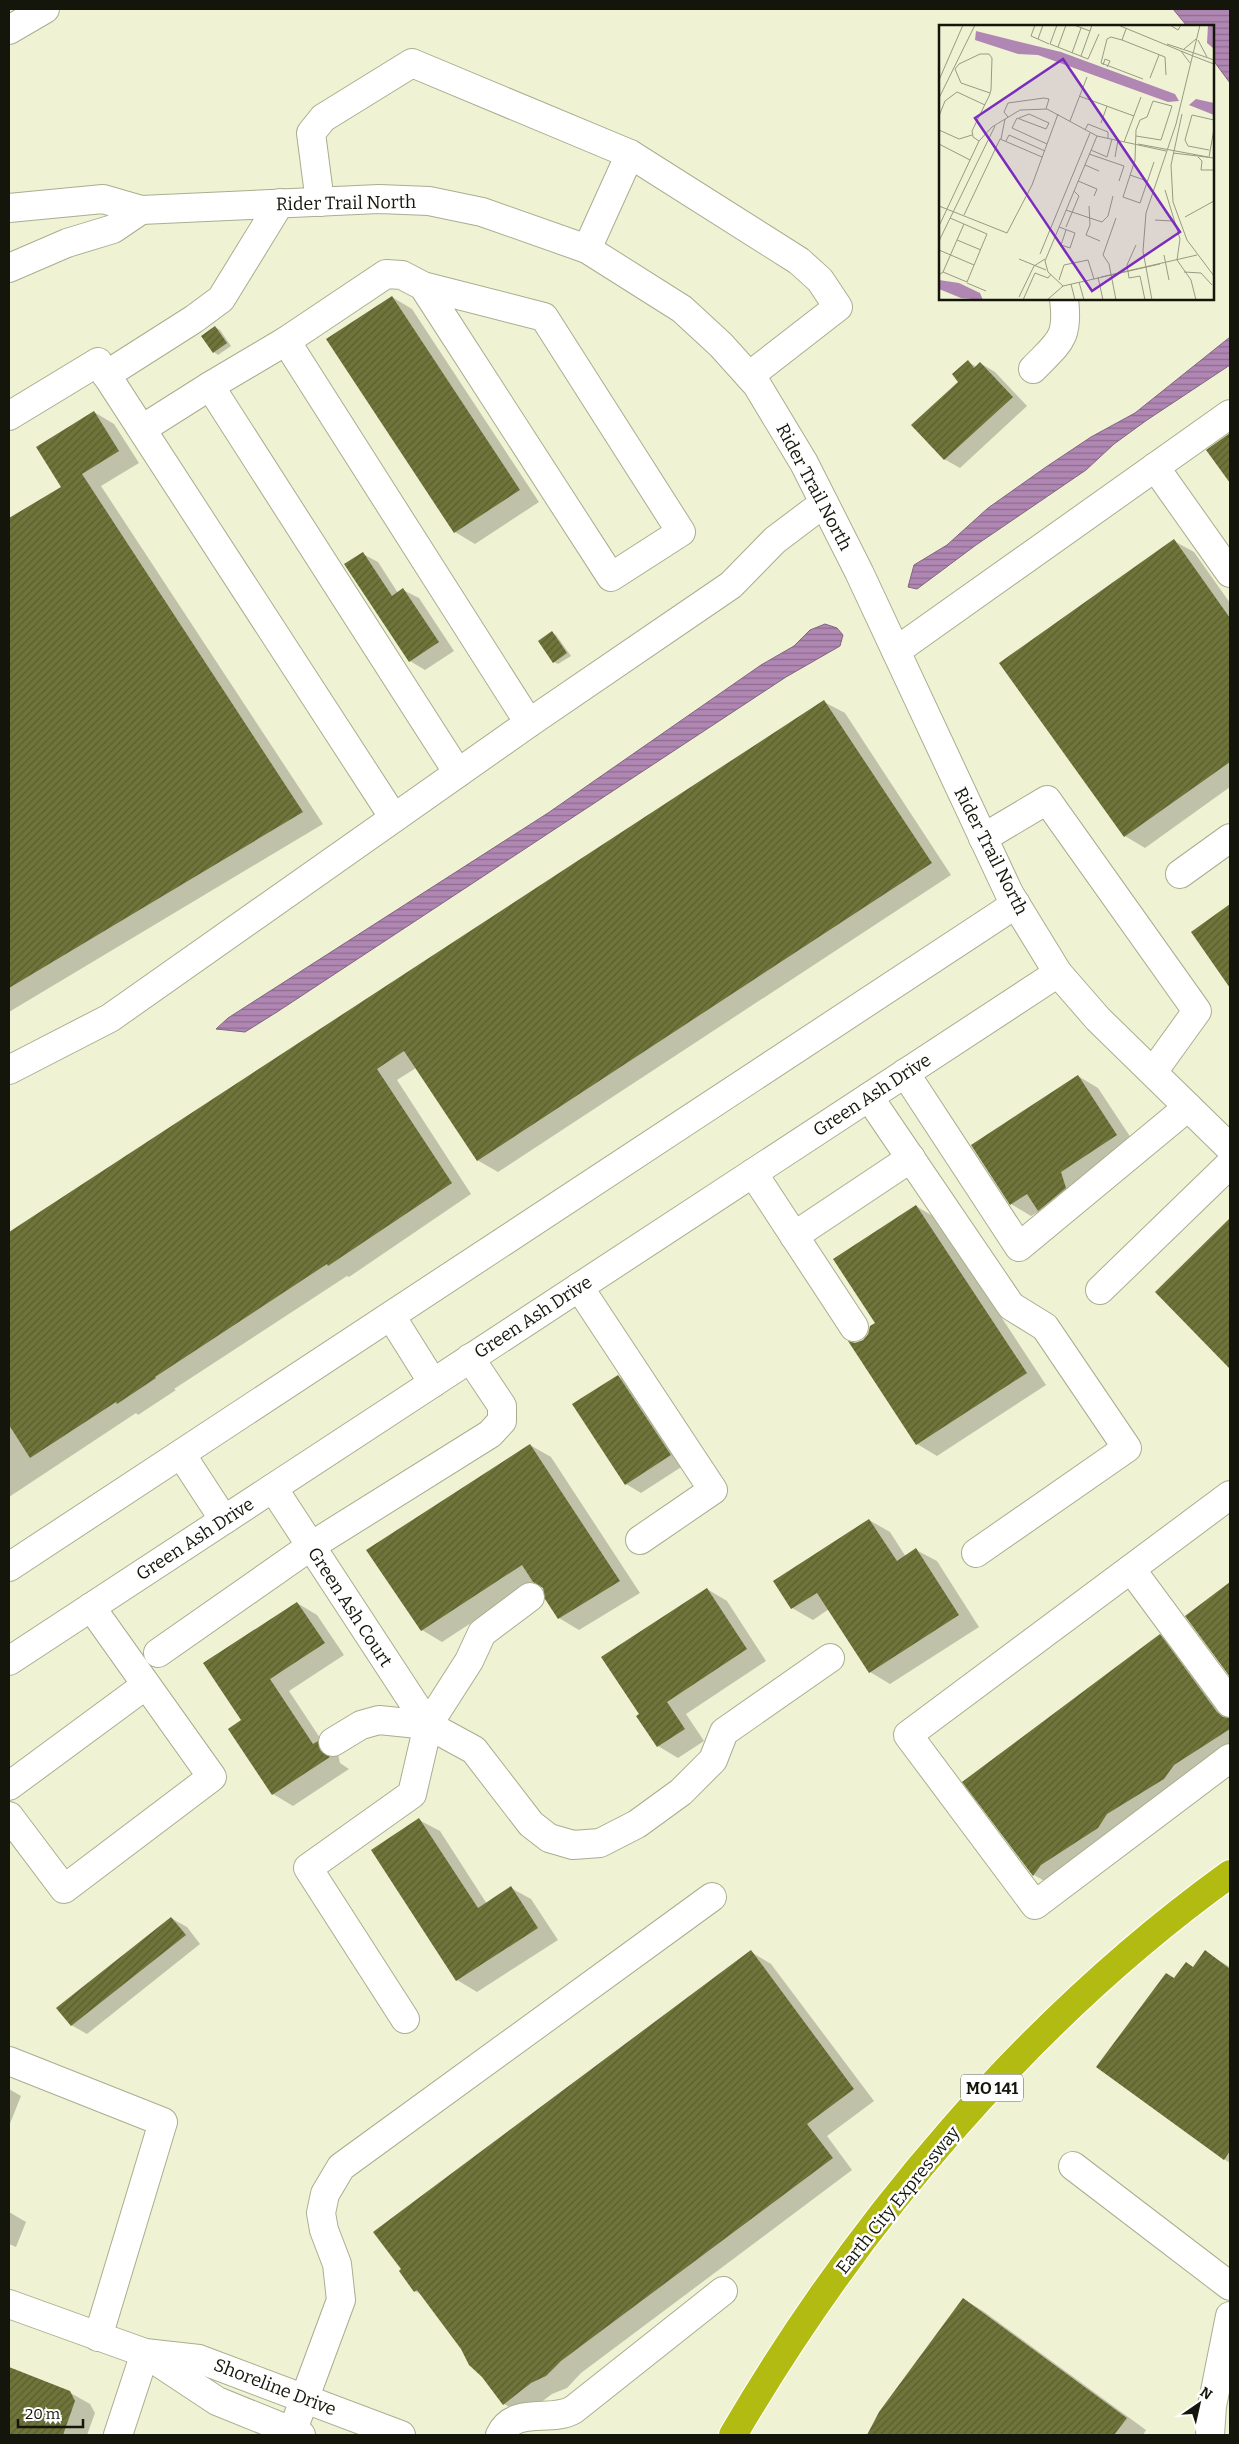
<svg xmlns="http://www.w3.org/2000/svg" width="1239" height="2444" font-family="Bitter,serif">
  <defs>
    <pattern id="water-rules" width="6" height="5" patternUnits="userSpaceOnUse" patternTransform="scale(1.25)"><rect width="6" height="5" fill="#b086b3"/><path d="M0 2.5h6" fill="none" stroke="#8e6d90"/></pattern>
    <pattern id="building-hatch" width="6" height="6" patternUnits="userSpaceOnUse" patternTransform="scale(1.25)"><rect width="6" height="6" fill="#6f743a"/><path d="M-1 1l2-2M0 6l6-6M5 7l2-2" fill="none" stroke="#5a5e2f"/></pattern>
  </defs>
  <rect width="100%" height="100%" fill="#eff3d3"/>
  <g fill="url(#water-rules)" stroke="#826481">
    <polygon points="1173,9 1230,9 1230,83 1213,60 1213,26 1187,26"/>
    <polygon points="1230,337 1230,365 1147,420 1114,444 1086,470 976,545 917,589 908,587 914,565 947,545 988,508 1046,467 1091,437 1135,413"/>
    <polygon points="825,624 837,628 843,635 840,646 786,677 277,1012 245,1032 216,1029 228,1018 548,813 761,665 794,646 810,630"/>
  </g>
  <g fill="#0003">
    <polygon points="392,297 412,309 539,502 475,544 455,532"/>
    <polygon points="215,327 220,330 231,346 218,355 214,352"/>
    <polygon points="968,362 977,367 980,363 995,372 1027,406 960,468 944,459 960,382"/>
    <polygon points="94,412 114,424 139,463 101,486 323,824 9,1012 9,520 63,487"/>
    <polygon points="1174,541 1194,552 1230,603 1230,787 1145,848 1125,836"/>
    <polygon points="363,554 378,562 398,593 403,590 419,598 454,651 425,670 410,661"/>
    <polygon points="552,633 556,635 571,656 558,664 554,662"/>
    <polygon points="824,702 845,713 951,875 498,1172 477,1160 416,1068 397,1080 471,1194 349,1277 347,1276 174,1389 176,1390 138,1415 136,1413 9,1497 9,1234"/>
    <polygon points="1230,905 1230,986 1192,932"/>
    <polygon points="1078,1076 1098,1088 1137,1147 1059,1222 1040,1211 1031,1216 1011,1204 973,1145"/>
    <polygon points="916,1206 936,1218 1046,1385 937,1456 917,1444 850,1343 864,1341 877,1323"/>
    <polygon points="1224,1226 1230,1229 1230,1367 1156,1292"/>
    <polygon points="618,1376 633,1385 686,1464 641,1493 626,1484 574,1404"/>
    <polygon points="530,1445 551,1457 640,1593 579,1630 559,1618 546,1599 544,1587 535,1581 442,1642 422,1630"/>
    <polygon points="869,1520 890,1532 906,1557 916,1550 937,1561 979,1627 890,1684 870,1672 829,1609 813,1620 792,1608"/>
    <polygon points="1230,1584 1230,1675 1187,1616"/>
    <polygon points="707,1589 727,1601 766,1661 686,1714 704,1741 678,1758 658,1746 640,1714"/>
    <polygon points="297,1603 317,1615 344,1655 289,1691 326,1747 338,1754 340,1763 349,1769 293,1806 273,1794 243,1720"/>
    <polygon points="1160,1636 1180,1647 1230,1715 1230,1753 1053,1886 1034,1875"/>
    <polygon points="419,1820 440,1831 487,1904 511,1888 531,1899 558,1940 477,1992 457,1980"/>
    <polygon points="171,1918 187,1927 200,1944 87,2034 71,2025"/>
    <polygon points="751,1952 771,1964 874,2101 827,2136 852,2170 581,2373 567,2388 552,2394 524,2415 504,2404 422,2295 415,2291"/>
    <polygon points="1205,1952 1230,1967 1230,2163 1224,2159 1174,1979 1194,1968"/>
    <polygon points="9,2089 21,2096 9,2126"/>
    <polygon points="9,2212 26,2222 16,2247 9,2244"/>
    <polygon points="963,2299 983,2311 1146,2430 1143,2435 870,2435 880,2412"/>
    <polygon points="9,2369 69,2392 90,2404 95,2413 87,2435 9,2435"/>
  </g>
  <g fill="url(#building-hatch)">
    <polygon points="392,296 520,490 454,533 326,339"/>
    <polygon points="215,326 227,343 213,353 201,336"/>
    <polygon points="968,360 974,368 980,362 1013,397 944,460 911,425 958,382 952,374"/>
    <polygon points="94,411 119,451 82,474 303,812 9,988 9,518 61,487 36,447"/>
    <polygon points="1230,433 1230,483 1206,450"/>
    <polygon points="1174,539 1230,618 1230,762 1124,837 999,663"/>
    <polygon points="363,552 392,596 403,588 439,642 409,662 344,564"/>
    <polygon points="552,631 567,653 553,663 538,641"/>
    <polygon points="824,700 932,863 477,1161 404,1051 377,1069 452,1183 328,1266 327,1264 155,1377 156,1378 117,1404 116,1402 30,1458 9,1425 9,1232"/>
    <polygon points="1230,904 1230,988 1191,932"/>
    <polygon points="1078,1075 1117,1135 1061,1172 1066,1188 1038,1211 1027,1194 1010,1205 971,1145"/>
    <polygon points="916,1205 1027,1373 916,1445 848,1341 855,1343 863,1340 868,1334 870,1326 875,1323 833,1259"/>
    <polygon points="1230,1218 1230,1369 1155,1292"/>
    <polygon points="618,1375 671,1455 625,1485 572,1404"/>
    <polygon points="530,1444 620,1581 558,1619 545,1599 543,1588 533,1582 522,1565 421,1631 366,1550"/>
    <polygon points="869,1519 897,1561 916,1548 959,1615 869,1673 817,1593 791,1609 773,1581"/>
    <polygon points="1230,1582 1230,1677 1185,1616"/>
    <polygon points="707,1588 747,1649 667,1702 685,1729 657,1747 636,1716 639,1714 601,1657"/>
    <polygon points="297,1602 325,1643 270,1679 313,1744 318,1741 320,1750 330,1757 272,1795 228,1729 241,1720 203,1663"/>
    <polygon points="1160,1634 1217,1712 1223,1717 1230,1718 1230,1729 1174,1765 1164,1779 1107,1814 1098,1828 1041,1865 1033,1876 962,1782"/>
    <polygon points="419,1818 478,1908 511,1886 538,1928 456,1981 371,1850"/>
    <polygon points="171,1917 186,1935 71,2026 56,2008"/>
    <polygon points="751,1950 854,2089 807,2124 833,2158 561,2361 546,2376 531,2383 503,2405 482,2377 469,2365 461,2349 417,2290 414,2292 399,2271 401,2269 373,2232"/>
    <polygon points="1205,1950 1230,1969 1230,2151 1224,2160 1096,2067 1166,1973 1174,1978 1186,1962 1193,1967"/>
    <polygon points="963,2298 1127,2418 1114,2435 867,2435 879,2412"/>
    <polygon points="9,2367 70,2391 75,2401 63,2435 9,2435"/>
  </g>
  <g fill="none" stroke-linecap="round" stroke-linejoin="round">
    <g stroke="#aaad8f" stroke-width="30">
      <g id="minor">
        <polyline points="9,30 45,9"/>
        <polyline points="320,202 311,133 323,118 412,63 630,154 799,261 820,280 838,307 749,376"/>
        <polyline points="9,208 103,199 141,210 379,199 429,201 482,212 587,249 682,309 721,345 757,385 804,463 859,572 1009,893 1058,973 1098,1019 1230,1148"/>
        <polyline points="587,249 630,154"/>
        <polyline points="9,268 67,243 113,229 141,210"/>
        <polyline points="423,286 544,317 681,532 611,577 423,286 402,275 386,274 286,341 529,723"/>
        <path d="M1033,369C1059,342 1069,339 1064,299"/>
        <polyline points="106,375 194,319 221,299 280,203"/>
        <polyline points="210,386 286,341"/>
        <polyline points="9,416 98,362 394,818"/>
        <polyline points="142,429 210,386 458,773"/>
        <polyline points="1155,467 1230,573"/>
        <polyline points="896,651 1230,414"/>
        <polyline points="983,838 1047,800 1197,1011 1153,1072"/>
        <polyline points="1180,874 1230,838"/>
        <polyline points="9,1070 110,1018 529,723 731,585 775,540 824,503"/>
        <polyline points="905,1073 1019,1247 1188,1107"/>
        <polyline points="869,1097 1011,1306 1045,1327 1127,1448 976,1553"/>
        <polyline points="753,1173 854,1327"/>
        <polyline points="794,1236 911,1158"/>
        <polyline points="579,1287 713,1490 640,1540"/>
        <polyline points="1100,1290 1230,1164"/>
        <polyline points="391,1316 433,1383"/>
        <polyline points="181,1454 224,1520"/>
        <polyline points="273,1488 428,1725"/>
        <polyline points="1230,1495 908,1735 1035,1905 1230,1758"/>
        <polyline points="9,1567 1016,904"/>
        <polyline points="1131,1569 1230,1703"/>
        <polyline points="158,1653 311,1546 490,1434 502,1421 502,1406 470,1358"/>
        <polyline points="9,1661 1058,973"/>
        <polyline points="333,1742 361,1725 379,1720 428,1725 474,1750 531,1824 549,1838 573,1845 600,1843 637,1824 681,1792 713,1760 724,1732 830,1658"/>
        <polyline points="9,1786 146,1685"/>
        <polyline points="9,1816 64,1889 212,1777 91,1607"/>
        <polyline points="405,2019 308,1868 412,1794 428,1725 469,1661 482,1633 530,1597"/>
        <polyline points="9,2061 163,2122 98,2337"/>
        <polyline points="1073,2166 1230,2286"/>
        <polyline points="9,2304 145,2353 199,2359 401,2435"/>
        <polyline points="149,2356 217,2401 301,2435"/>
        <polyline points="118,2435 145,2353"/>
        <polyline points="291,2435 341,2300 337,2264 324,2230 321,2213 325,2194 341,2167 712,1897"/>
        <path d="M500,2435C515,2405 550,2423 573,2410L723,2291"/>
        <polyline points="1210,2435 1212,2406 1230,2316"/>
      </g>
    </g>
    <g stroke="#fff" stroke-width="30">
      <path id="highway" d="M733,2435C858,2221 1029,2019 1230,1874"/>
    </g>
    <use href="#minor" stroke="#fff" stroke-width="28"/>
    <use href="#highway" stroke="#b2bb12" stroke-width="28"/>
  </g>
  <g text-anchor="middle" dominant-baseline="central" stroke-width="5" stroke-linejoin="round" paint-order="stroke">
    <rect fill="#fff" stroke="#5b5c54" stroke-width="1" x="961" y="2074.5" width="62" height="27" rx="4"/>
    <g font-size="16" font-weight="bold" fill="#15160b">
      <text x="992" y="2088">MO 141</text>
    </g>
    <g font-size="18" fill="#15160b" stroke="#fff">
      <text transform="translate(346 203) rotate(-1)">Rider Trail North</text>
      <text transform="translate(814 487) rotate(62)">Rider Trail North</text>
      <text transform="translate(991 851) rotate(63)">Rider Trail North</text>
      <text transform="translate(872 1095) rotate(-33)">Green Ash Drive</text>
      <text transform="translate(533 1317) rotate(-33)">Green Ash Drive</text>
      <text transform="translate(195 1539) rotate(-33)">Green Ash Drive</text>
      <text transform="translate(350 1607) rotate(57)">Green Ash Court</text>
      <text transform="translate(898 2200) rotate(-51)">Earth City Expressway</text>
      <text transform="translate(275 2387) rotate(21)">Shoreline Drive</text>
    </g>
  </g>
  <g transform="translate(939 25)">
    <rect width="275" height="275" fill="#eff3d3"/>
    <path d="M269,0H275V24L268,18ZM37,6L122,27L236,69L240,76L229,77L99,30L79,29L36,15ZM257,74L275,78V90L250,80ZM0,255L20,258L41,268L44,275L22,273L0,264Z" fill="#b086b3"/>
    <path fill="none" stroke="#989b83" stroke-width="1" d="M96,0L92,11L99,14M104,0L99,14L110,19M118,0L111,19L149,34L160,9M135,0L151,6L153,0M179,0L254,31M231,0L239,5L242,0M187,4L183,15L172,12L168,14L162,38L204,54M183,15L226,32L227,50M259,15L268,32M228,19L255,28M119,22L127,0M245,24L257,14M242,26L251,38M133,28L142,3M255,28L275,35M142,31L151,6M254,31L275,39M164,40L166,34L171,36L168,42M211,53L220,30M0,55L24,0M140,71L195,91M0,73L36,0M243,89L232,140L234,177L248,215L275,251M0,91L6,76L18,67L46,80M69,92L65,87L69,78L105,73L110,74L107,84M80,93L90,89L110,98L107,104L78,93L73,103L108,119M131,96L148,52M162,98L168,81M0,105L20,114L33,110M146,105L149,99L169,107V114M197,111L222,115L233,81L214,76L208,92L201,95L197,105L196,135L184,172L201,178L215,137M62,114L66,94M40,116L34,112L33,106L51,69V68L52,65L53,33L50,29H41L20,39L16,44L22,58L51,68M67,116L70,110L106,126M185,117L202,72M0,119L31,135M199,119L269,132M152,125L168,132L173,114M270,125L249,121L246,115L253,90L275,95M234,128L275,133M150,129L185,141L180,156M176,132L179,115M259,132L263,136L262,145H275M270,132L275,104M146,140L160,146M191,150L208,156M139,156L158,164L155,171M226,165L241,214L238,235L252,255L257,275M0,181L68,208L93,160L119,89M150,181L151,200L147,210L161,216M127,185L163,197L169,191L174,171M25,190L61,114L103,132M246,192L275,176M216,195L233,196M0,201L40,116L53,102L81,85L108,84L158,111L227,126M120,202L136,208L131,223L122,220L127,205M127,202L140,171L135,166M18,215L42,225M0,216L56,101M197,220L188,240L190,253L201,251L206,275M0,225L35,240M101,229L151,108M225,230L230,255M80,234L107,245M4,247L25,199M245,247L262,248L273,260M0,250L4,247L28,257L48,209L11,193M159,252L164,275M162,252L258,230M120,255L125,240L149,235L155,254M140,257L145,275M28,258L47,266M132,259L136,275M124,261L109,247L106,236L158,111M80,272L95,241L106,234M84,275L96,248L109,253L112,249M108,275L124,261L221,239M177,275L170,239L164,230L177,193M213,275L204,226L207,188L237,99L261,0"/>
    <path fill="#7b2cbf" fill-opacity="0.15" stroke="#7b2cbf" stroke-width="2.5" d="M124,34L241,207L153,266L36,93Z"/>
    <rect width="275" height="275" fill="none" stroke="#15160b" stroke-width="2.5"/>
  </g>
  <rect width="1239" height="2444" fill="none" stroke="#15160b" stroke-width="20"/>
  <g transform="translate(1199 2404) rotate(34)" stroke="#ffffff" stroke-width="4" paint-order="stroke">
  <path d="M0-4L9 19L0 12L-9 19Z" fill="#15160b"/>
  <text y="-8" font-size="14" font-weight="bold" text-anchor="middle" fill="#15160b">N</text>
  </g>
  <path d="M18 2419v8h65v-8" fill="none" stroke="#15160b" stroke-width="2.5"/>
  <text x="25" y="2419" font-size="15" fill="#15160b" stroke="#ffffff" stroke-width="4" paint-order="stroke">20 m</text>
</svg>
